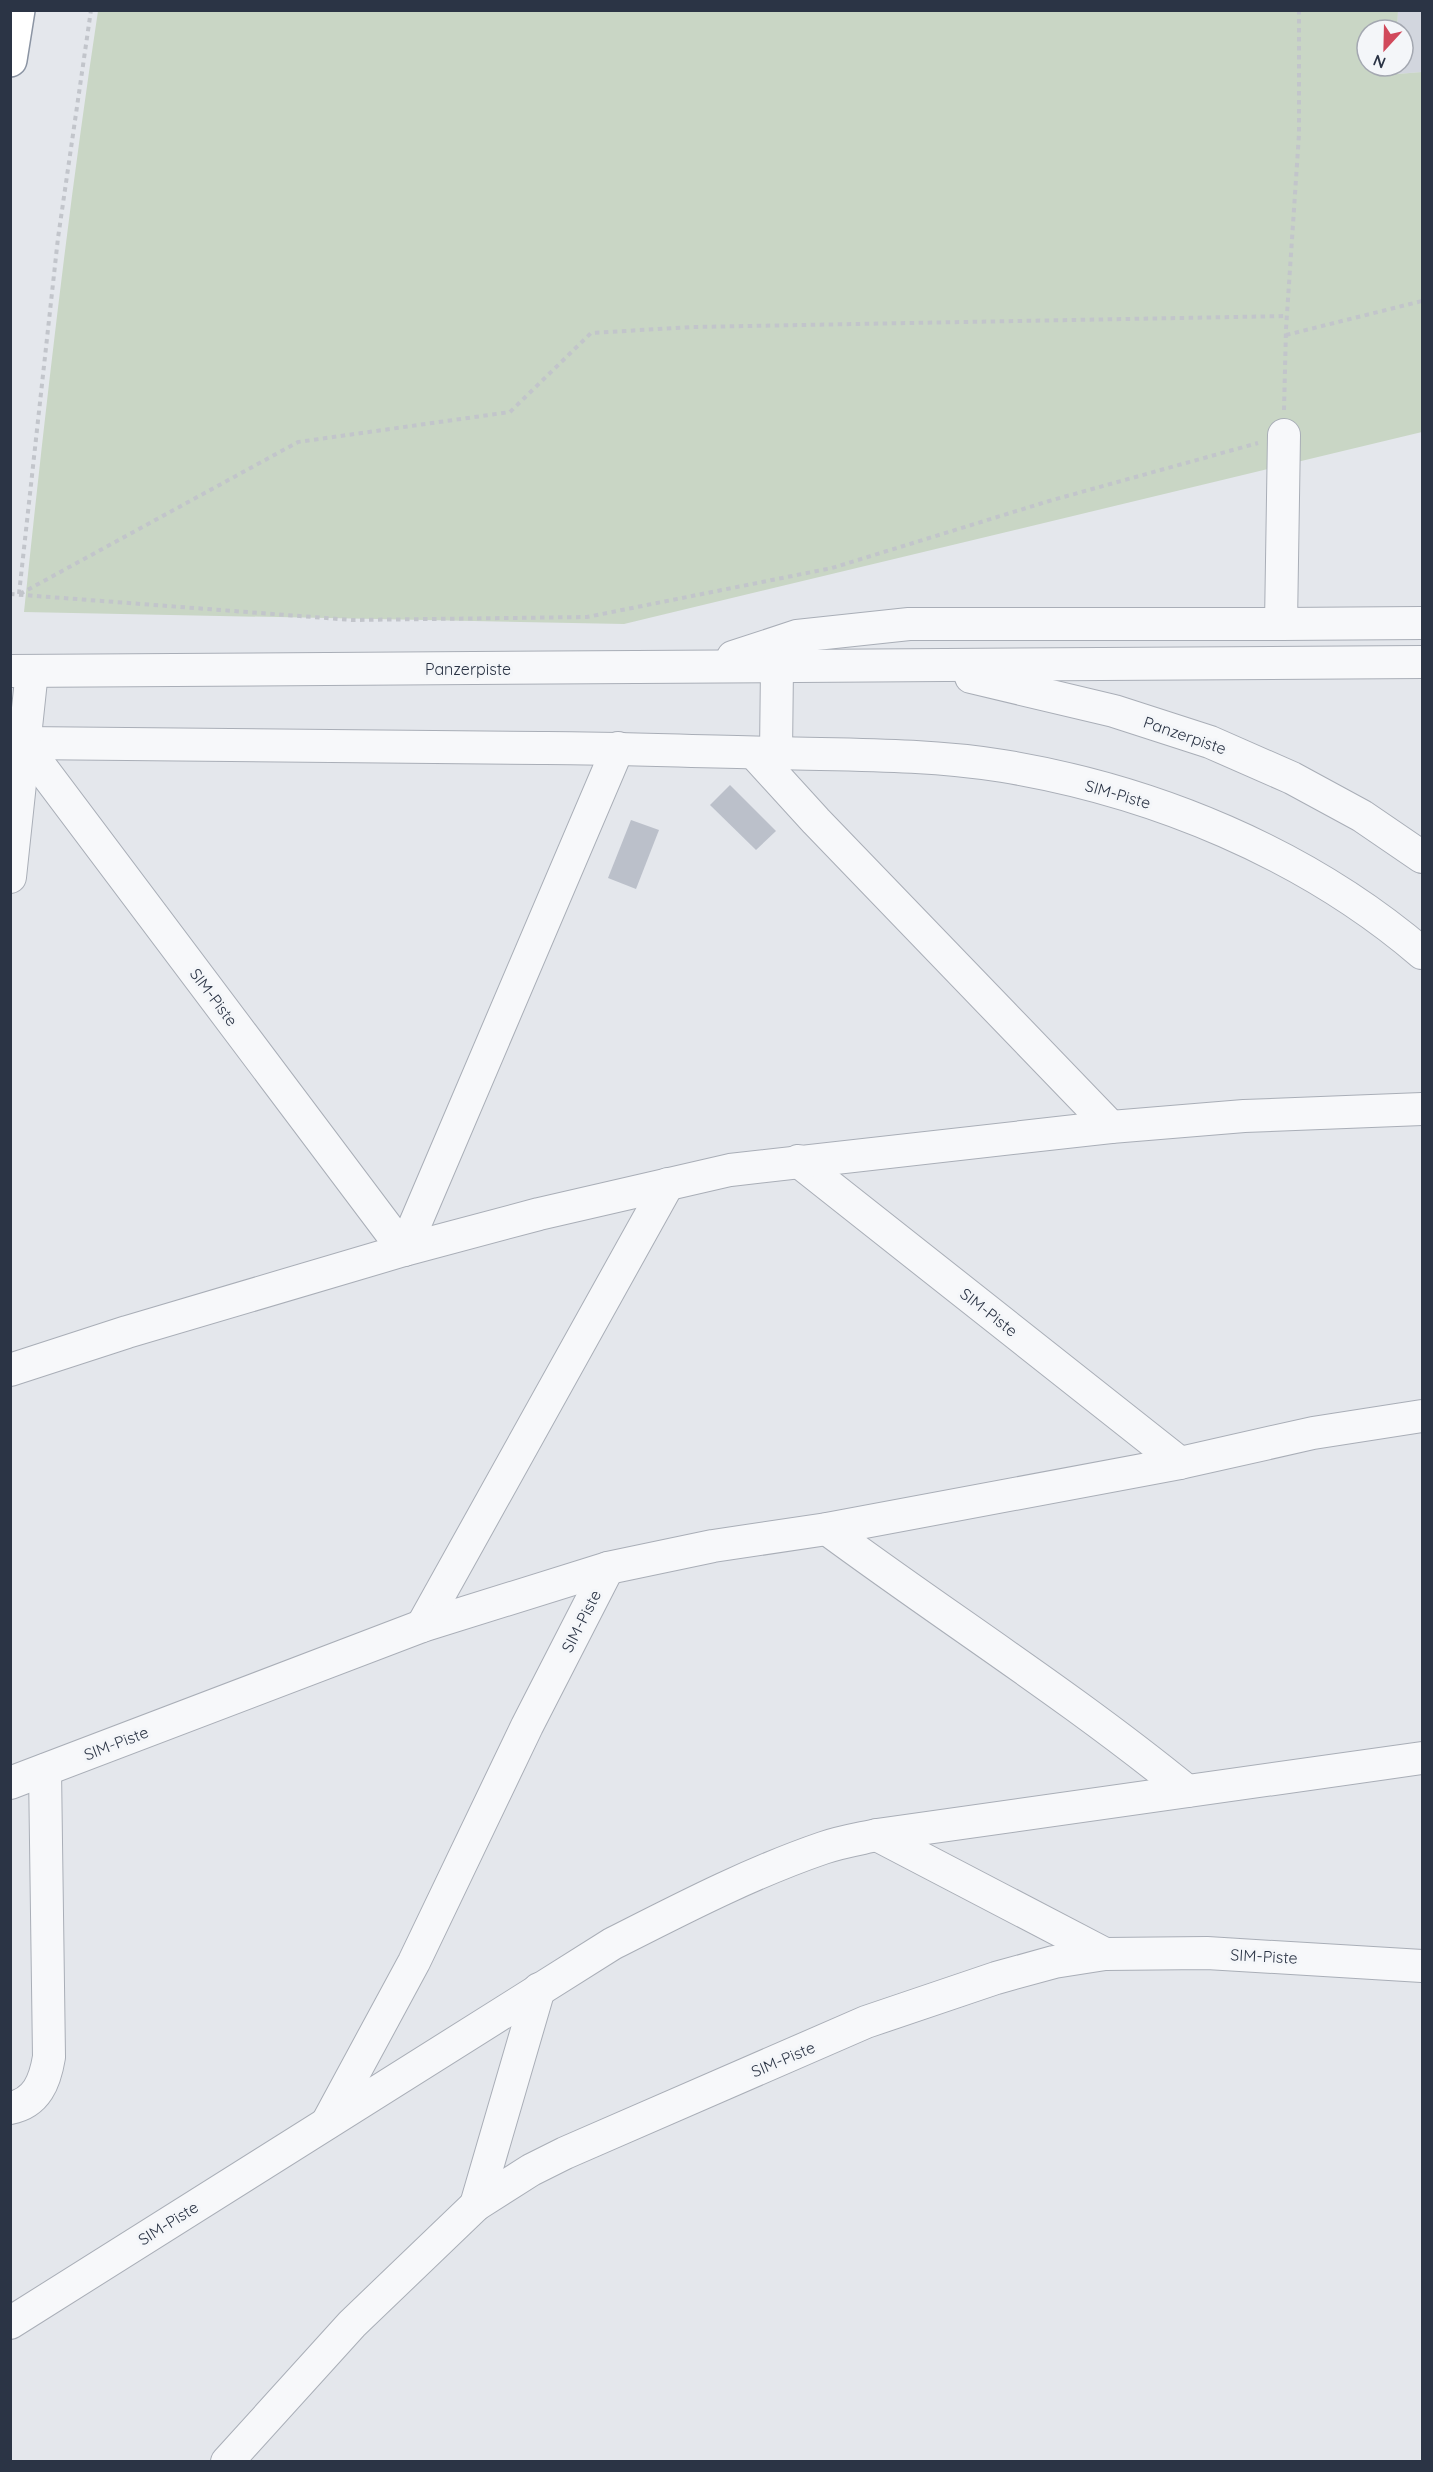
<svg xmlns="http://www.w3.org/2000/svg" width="1433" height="2472" font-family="Quicksand,sans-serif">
  <rect width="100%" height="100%" fill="#e4e7ec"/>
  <polygon fill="#d2d6de" points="1398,11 1422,11 1422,72 1396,74 1396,66 1403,66 1403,30 1397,30"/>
  <path fill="#c9d6c5" d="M98,11H1398L1397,30H1367V66H1396L1397,74L1422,72V432L624,624L24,612C45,411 68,210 98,11Z"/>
  <g fill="#bbc0ca">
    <polygon points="730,785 776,831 756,850 710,805"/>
    <polygon points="631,820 659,830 636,889 608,878"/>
  </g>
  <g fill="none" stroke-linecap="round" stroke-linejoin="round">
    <g stroke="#a9aeb7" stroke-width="34">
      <g id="minor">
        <polyline points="1284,435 1281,624 1422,623"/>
        <polyline points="733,657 797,636 909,624 1281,624"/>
        <polyline points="10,671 1422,662"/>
        <polyline points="971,677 1114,711 1210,742 1292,778 1362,816 1422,857"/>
        <path d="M23,743C198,745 372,746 546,748C623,748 701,752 778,753C853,755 929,754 1003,766C1154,791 1305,853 1422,953"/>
        <polyline points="23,743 404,1250"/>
        <polyline points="754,753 816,821 1111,1127"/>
        <polyline points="776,753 777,666"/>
        <polyline points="10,877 32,671"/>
        <polyline points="798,1161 1180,1463"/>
        <polyline points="404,1250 618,748"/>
        <polyline points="10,1370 127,1332 404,1250 539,1214 730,1170 1111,1127 1244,1116 1422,1109"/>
        <path d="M827,1529C946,1617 1072,1697 1187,1791"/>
        <polyline points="422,1626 668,1184"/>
        <polyline points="10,1783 422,1626 608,1568 713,1546 827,1529 1180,1463 1313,1433 1422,1416"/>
        <polyline points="877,1835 1105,1954"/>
        <path d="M10,2108C37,2103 45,2081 49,2057L45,1770"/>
        <polyline points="327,2123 414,1962 527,1726 608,1568"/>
        <polyline points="476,2205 539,1989"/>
        <path d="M10,2323L612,1944C681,1909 750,1873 823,1848C840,1842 859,1839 877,1835L1422,1758"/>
        <polyline points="227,2462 352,2324 476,2205 531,2170 565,2153 866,2022 996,1978 1054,1962 1105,1954 1207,1953 1422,1966"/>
      </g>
    </g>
    <g stroke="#8b94a3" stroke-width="36">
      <polyline id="highway" points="10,60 18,10"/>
    </g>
    <g stroke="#c2c5cb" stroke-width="4" stroke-dasharray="4.5 4.5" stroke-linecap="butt">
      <polyline points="1286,335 1422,301"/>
      <polyline points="1284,410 1286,329 1299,134 1299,10"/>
      <polyline points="10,594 352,620 587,617 832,568 1049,501 1258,443"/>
      <polyline points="19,594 58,238 91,10"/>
      <polyline points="20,594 298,442 510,412 591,333 692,327 1287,316"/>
    </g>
    <use href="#minor" stroke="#f7f8fa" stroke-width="32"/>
    <use href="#highway" stroke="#fff" stroke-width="33"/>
  </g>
  <g text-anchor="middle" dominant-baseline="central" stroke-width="6" stroke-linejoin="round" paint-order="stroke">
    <g font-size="16" fill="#2b3445" stroke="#f4f6f9">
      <text x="468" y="669">Panzerpiste</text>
      <text transform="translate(1185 735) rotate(19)">Panzerpiste</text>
      <text transform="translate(1118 794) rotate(16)">SIM-Piste</text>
      <text transform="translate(214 997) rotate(53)">SIM-Piste</text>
      <text transform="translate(989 1312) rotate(38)">SIM-Piste</text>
      <text transform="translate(581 1621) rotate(-63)">SIM-Piste</text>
      <text transform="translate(116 1743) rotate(-21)">SIM-Piste</text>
      <text transform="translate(1264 1956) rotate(3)">SIM-Piste</text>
      <text transform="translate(783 2059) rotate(-23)">SIM-Piste</text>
      <text transform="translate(168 2223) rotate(-32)">SIM-Piste</text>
    </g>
  </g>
  <rect width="1433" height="2472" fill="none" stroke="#2b3445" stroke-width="24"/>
  <g transform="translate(1385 48) rotate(202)"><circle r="28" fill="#f4f6f9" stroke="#a4a8b1" stroke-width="1.5"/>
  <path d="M0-4.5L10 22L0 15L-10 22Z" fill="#d1495b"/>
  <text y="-9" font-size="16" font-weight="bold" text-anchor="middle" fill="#2b3445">N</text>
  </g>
</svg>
